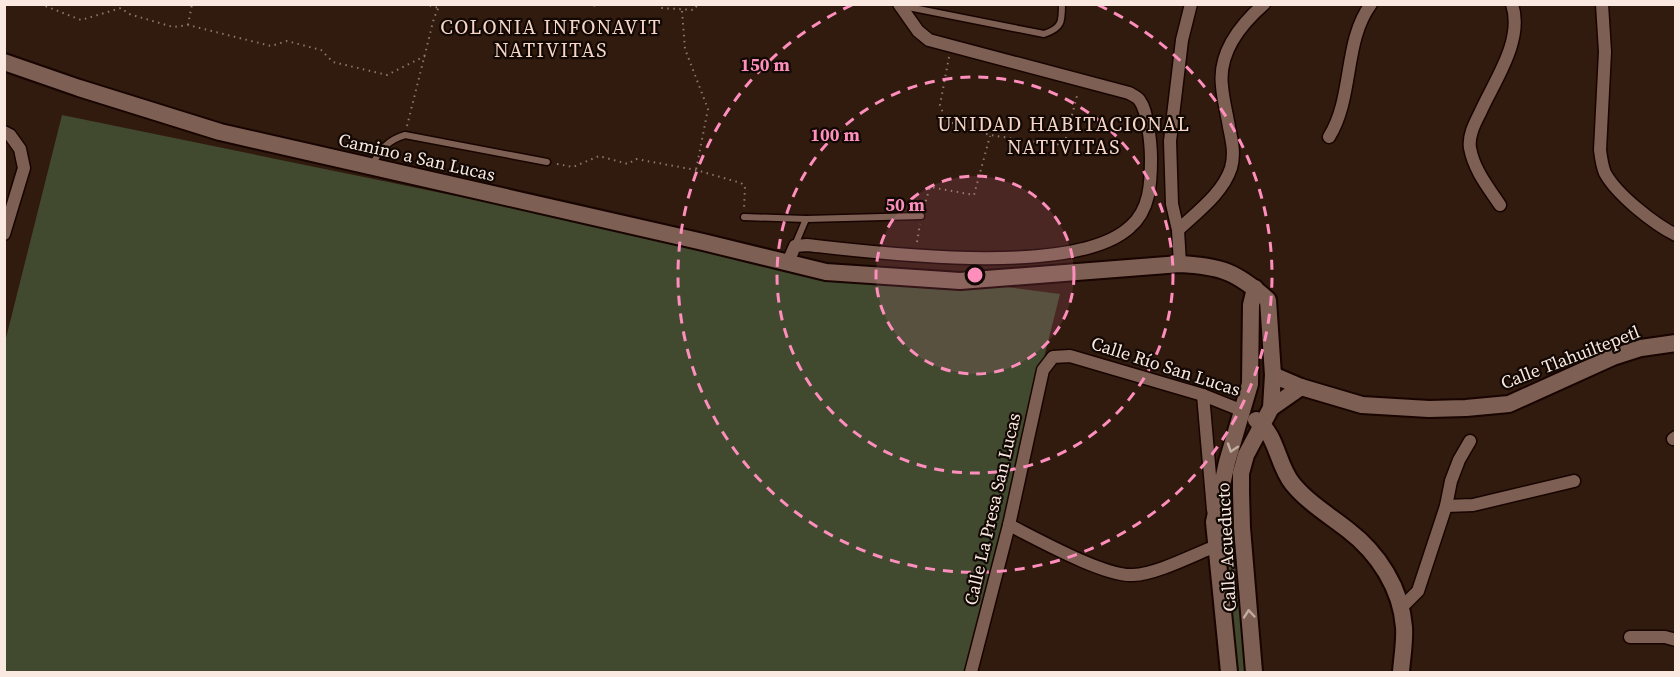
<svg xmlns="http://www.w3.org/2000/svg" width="1680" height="677" font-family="'Source Serif 4',serif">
  <rect width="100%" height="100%" fill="#311a0e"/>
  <g fill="#41492f">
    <polygon points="62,115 826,272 960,281 1060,294 965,672 5,672 5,342"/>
    <polygon points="1240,540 1251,672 1237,672 1220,544"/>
  </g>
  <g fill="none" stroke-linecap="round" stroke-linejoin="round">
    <g stroke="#180400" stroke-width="9">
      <g id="service">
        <path d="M903,6L1044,34C1062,28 1062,22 1062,4"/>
        <path d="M372,166C379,150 388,140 405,135L547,162"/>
        <polyline points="744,217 806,219 921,216"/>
        <polyline points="795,245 806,219"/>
      </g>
    </g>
    <g stroke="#180400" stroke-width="15">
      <g id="minor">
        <path d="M1602,4L1605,52L1600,150C1601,158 1602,166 1605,173C1617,195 1654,224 1676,235"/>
        <polyline points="4,132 10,135 20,149 24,168 4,234"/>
        <path d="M1329,137C1354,97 1343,42 1371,4"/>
        <path d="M1500,205C1488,187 1474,170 1470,148C1468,136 1475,123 1480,113C1494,81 1524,41 1512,4"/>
        <path d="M1178,230C1197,212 1223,193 1231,168C1235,154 1232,141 1229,127C1227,114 1223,100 1222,86C1218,53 1240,25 1264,4"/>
        <path d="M788,262L795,246L807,245C880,253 1075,278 1130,227C1150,210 1151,183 1151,159C1151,146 1148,112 1140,101C1138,97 1134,96 1129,93L929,40L918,31L899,4"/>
        <polyline points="1180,264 1178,230 1172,204 1170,141 1182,40 1191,4"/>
        <polyline points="1203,395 1213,510"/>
        <polyline points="1673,439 1676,437"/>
        <polyline points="1446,506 1473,505 1574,481"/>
        <path d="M1009,525C1037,539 1105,577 1133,575C1157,574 1193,555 1216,546"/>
        <polyline points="1401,608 1418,591 1446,506 1451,481 1459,460 1470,441"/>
        <polyline points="1630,637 1665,637 1676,640"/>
        <polyline points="971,672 1009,525 1043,370 1053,357 1070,356 1203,395 1243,411"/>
      </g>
    </g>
    <g stroke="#180400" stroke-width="20">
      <g id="tertiary">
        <path d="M4,62L79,88L220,132L703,242L826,272L960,281L1180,264C1221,266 1237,272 1268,300L1273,375L1271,408L1246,455L1241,473V492L1242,528L1254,672"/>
        <polyline points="1273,375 1301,387 1362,405 1429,409 1466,408 1509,404 1613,357 1641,348 1676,343"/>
        <polyline points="1271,408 1301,387"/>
        <path d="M1256,420C1277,434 1277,464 1292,483C1307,502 1329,515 1348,530C1378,553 1401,588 1404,627C1405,642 1402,658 1401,672"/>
        <polyline points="1229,672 1214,522 1227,462 1250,384 1251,305 1255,288"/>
      </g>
    </g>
    <g stroke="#8b776d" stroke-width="2" stroke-dasharray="1.5 4.5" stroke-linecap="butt">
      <polyline points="40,4 81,20 121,8 129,14 173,27 188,25 271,46 287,41 321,50 333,62 387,75 425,56"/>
      <polyline points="424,4 439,8"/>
      <polyline points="588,4 596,6 600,4"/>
      <polyline points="657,4 661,8 694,10 698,4"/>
      <polyline points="682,11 685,49 708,109 696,170"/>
      <polyline points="188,25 192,4"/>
      <polyline points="949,57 940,105 946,121 990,135 1056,145 1065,142 1078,92"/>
      <polyline points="407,126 434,18 440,4"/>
      <polyline points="557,164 573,167 599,156 628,164 636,159 696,170 741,183 745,186 744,209"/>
      <polyline points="924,207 930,187 974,195 990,136"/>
      <polyline points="917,242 920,224"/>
    </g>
    <use href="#service" stroke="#7d6053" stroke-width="6"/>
    <use href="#minor" stroke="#7d6053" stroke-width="12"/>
    <use href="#tertiary" stroke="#7d6053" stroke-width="16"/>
  </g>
  <defs><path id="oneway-chevron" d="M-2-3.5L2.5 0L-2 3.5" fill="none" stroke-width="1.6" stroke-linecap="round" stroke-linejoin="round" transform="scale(1.5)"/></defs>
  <g stroke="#c2aba1">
    <use href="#oneway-chevron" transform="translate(1232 448) rotate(108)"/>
    <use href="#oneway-chevron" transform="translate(1249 614) rotate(-95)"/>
  </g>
  <circle cx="975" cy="275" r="99" fill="#fe8ebc" fill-opacity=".12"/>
  <g fill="none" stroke="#fe8ebc" stroke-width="3" stroke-dasharray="10 8">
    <circle cx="975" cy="275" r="99"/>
    <circle cx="975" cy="275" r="198"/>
    <path d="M1098 5A297 297 0 1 1 852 5"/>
  </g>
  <g text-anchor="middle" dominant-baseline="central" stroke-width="4.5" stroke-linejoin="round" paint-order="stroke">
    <g font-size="18" fill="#fae9e1" stroke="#120804">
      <text transform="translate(417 157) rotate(13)">Camino a San Lucas</text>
      <text transform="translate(1570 357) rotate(-21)">Calle Tlahuiltepetl</text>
      <text transform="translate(1166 366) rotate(18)">Calle Río San Lucas</text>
      <text transform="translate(992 509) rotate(-77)">Calle La Presa San Lucas</text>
      <text transform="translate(1226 547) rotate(-93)">Calle Acueducto</text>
    </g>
    <g font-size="20" letter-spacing="1.5" fill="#f7d6c7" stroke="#120804">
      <text x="551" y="27">COLONIA INFONAVIT<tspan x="551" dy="23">NATIVITAS</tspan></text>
      <text x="1064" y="124">UNIDAD HABITACIONAL<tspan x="1064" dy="23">NATIVITAS</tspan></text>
    </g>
  </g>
  <circle cx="975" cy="275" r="9" fill="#fe8ebc" stroke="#120804" stroke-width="3"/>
  <g font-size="18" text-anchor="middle" font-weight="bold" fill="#fe8ebc" stroke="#120804" stroke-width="4.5" stroke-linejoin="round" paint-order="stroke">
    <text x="765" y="71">150 m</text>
    <text x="835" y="141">100 m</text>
    <text x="905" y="211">50 m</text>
  </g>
  <rect width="1680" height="677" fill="none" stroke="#fae9e1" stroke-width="12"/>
</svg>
